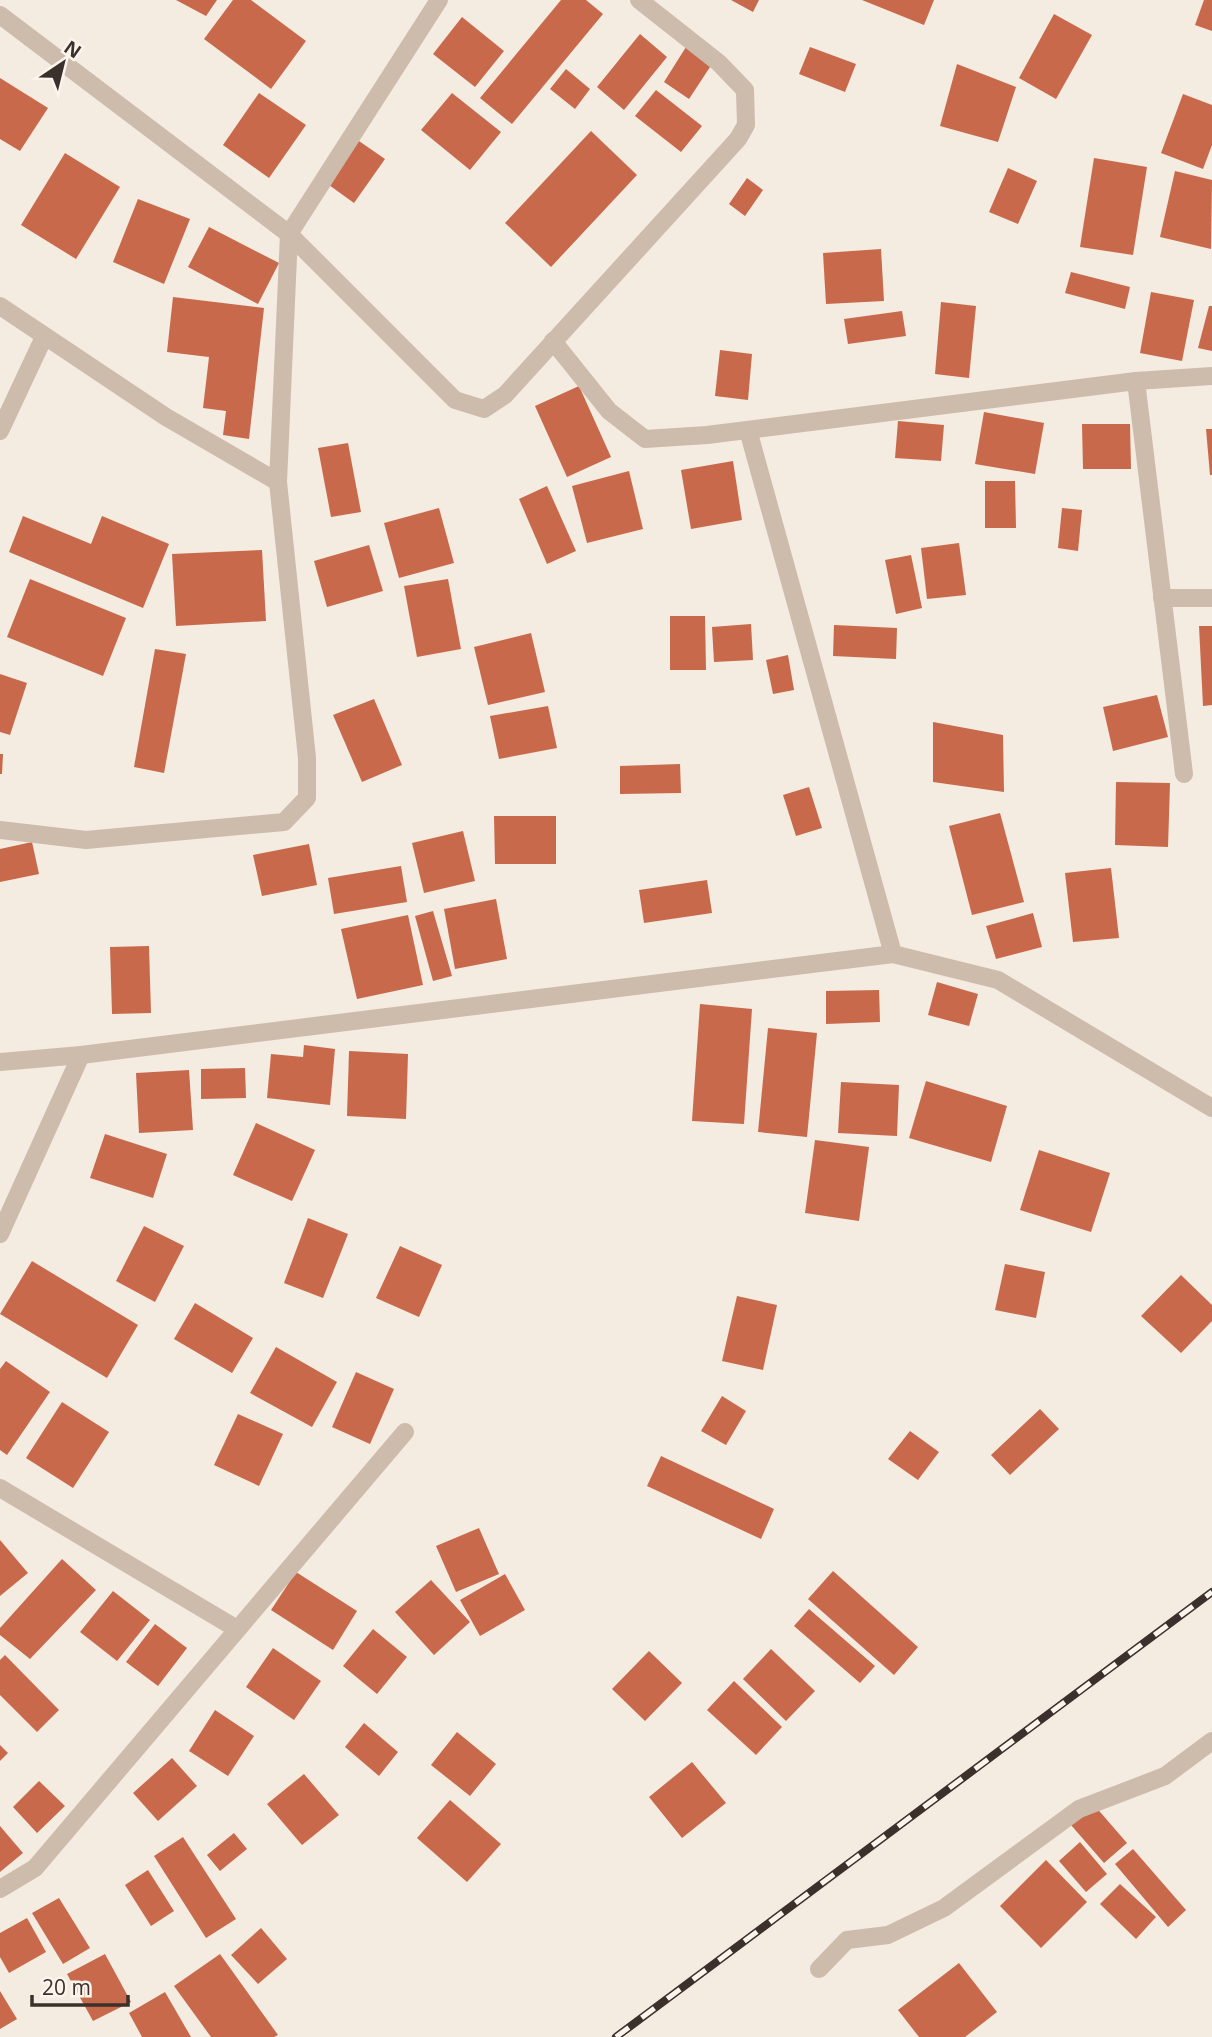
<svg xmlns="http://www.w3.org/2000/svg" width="1212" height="2037" font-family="'Open Sans',sans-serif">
  <rect width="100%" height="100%" fill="#f4ebe1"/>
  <g fill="#c8694b">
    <polygon points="176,0 217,0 206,16"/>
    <polygon points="233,0 251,0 306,41 271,89 204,39"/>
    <polygon points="561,0 586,0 603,14 512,124 480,98"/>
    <polygon points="731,0 759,0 753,12"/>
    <polygon points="862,0 934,0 924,25"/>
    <polygon points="1204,0 1212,0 1212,31 1195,25"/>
    <polygon points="1054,14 1092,35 1056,99 1019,78"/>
    <polygon points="462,17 504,51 475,87 433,54"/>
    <polygon points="640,34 667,57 624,110 597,87"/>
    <polygon points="686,47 712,64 689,99 664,82"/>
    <polygon points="810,47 856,64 845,92 799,74"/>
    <polygon points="957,64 1016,87 998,142 940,126"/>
    <polygon points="566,69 590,89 575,109 550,89"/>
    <polygon points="0,78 48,108 20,151 0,139"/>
    <polygon points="656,90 702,126 681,152 635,116"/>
    <polygon points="259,93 306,125 269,178 223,145"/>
    <polygon points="452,93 501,132 470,170 421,130"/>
    <polygon points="1183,94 1212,105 1212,145 1203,169 1161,153"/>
    <polygon points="591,131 637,175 551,267 505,223"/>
    <polygon points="359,141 385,159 354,203 329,185"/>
    <polygon points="65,153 120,187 76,259 21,225"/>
    <polygon points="1094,158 1147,167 1133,255 1080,247"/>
    <polygon points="1008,168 1037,181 1018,224 989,212"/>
    <polygon points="1175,171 1212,180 1211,249 1160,237"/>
    <polygon points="747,178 763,190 745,216 729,204"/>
    <polygon points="138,199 190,219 164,284 113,262"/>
    <polygon points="209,227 279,263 258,304 188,267"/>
    <polygon points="881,249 884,301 826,304 823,253"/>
    <polygon points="1071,272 1130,287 1125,309 1065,293"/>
    <polygon points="1151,292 1194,300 1182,361 1140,353"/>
    <polygon points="173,297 264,308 249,439 223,435 226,411 203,408 209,357 167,352"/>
    <polygon points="941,302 976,306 969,378 935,374"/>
    <polygon points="1209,306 1212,306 1212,351 1198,348"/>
    <polygon points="902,311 906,336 848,344 844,319"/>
    <polygon points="720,350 752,354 748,400 715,396"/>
    <polygon points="579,386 611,457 567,477 535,406"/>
    <polygon points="984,412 1044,423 1035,474 975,464"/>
    <polygon points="898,421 944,425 941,461 895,458"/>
    <polygon points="1082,424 1130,424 1131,469 1083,469"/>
    <polygon points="1206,429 1212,429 1212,475 1210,475"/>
    <polygon points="348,443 361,512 331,517 318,448"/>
    <polygon points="733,461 742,520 691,529 681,470"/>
    <polygon points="629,471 643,529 587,543 572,486"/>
    <polygon points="985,481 1015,481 1016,528 985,528"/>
    <polygon points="547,486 576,551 547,564 519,499"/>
    <polygon points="439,508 454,563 399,578 384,523"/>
    <polygon points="1062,508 1082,510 1078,551 1058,548"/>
    <polygon points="23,516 91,544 102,516 169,544 143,608 9,552"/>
    <polygon points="959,543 966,595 927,599 921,548"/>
    <polygon points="369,545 383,591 327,607 314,561"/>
    <polygon points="262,550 266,621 176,626 172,554"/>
    <polygon points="911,555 922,608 896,614 885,560"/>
    <polygon points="30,579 126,618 103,676 7,637"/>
    <polygon points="448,579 461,649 417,657 404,586"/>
    <polygon points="670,616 705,616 706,670 670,670"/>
    <polygon points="751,624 753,660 714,662 712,627"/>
    <polygon points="834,625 897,628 896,659 833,656"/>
    <polygon points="1199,626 1212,626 1212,705 1203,706"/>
    <polygon points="531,633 545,692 488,705 474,647"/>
    <polygon points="155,649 186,654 164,773 134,767"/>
    <polygon points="788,655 794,690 773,694 766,660"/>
    <polygon points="0,674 27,683 10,735 0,732"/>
    <polygon points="1157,695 1168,737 1113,751 1103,707"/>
    <polygon points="374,699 402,765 362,782 333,715"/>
    <polygon points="548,706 557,748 499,759 490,716"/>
    <polygon points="933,722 1003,735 1004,792 933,782"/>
    <polygon points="0,754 3,754 2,774 0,774"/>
    <polygon points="680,764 681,793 620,794 620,766"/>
    <polygon points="1116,782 1170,783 1168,847 1115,845"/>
    <polygon points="809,787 822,828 796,836 783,795"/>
    <polygon points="1000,813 1024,902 972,915 949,826"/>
    <polygon points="494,816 556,816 556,864 495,864"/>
    <polygon points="463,831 475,881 424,893 412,843"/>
    <polygon points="32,842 39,874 0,882 0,849"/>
    <polygon points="309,844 317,885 262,896 253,855"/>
    <polygon points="401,866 407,902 334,914 328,878"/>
    <polygon points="1111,868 1119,938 1073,942 1065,873"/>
    <polygon points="707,880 712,913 644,923 639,890"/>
    <polygon points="496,899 507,959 455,969 444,909"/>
    <polygon points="433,911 452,976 433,981 415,916"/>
    <polygon points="1033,913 1042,947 996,959 986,926"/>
    <polygon points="408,915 423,985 357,999 341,929"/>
    <polygon points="149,946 151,1013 112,1014 110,947"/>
    <polygon points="937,982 978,994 969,1026 928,1015"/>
    <polygon points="879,990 880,1022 826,1024 826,991"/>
    <polygon points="700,1004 752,1009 744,1124 692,1121"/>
    <polygon points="768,1028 817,1033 807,1137 758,1132"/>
    <polygon points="304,1045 335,1049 330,1105 267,1098 271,1054 303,1057"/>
    <polygon points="349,1051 408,1054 406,1119 347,1116"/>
    <polygon points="245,1068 246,1098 201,1099 201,1069"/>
    <polygon points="189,1070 193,1130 139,1133 136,1073"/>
    <polygon points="926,1081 1007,1106 991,1162 909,1138"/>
    <polygon points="841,1082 899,1085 897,1136 838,1133"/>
    <polygon points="256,1123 315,1150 292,1201 233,1175"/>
    <polygon points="105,1134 167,1154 153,1198 90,1178"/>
    <polygon points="815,1140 869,1147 859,1221 805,1213"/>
    <polygon points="1039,1150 1110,1173 1091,1232 1020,1210"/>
    <polygon points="308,1218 348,1234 323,1298 284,1283"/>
    <polygon points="144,1226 184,1246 155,1302 116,1281"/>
    <polygon points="400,1246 442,1265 419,1317 376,1298"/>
    <polygon points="32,1261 138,1325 107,1378 0,1314"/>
    <polygon points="1005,1264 1045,1272 1036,1318 995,1310"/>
    <polygon points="1181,1275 1212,1305 1212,1321 1181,1353 1141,1316"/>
    <polygon points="737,1296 777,1305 763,1370 722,1361"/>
    <polygon points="195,1303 253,1338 232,1373 174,1339"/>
    <polygon points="276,1347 337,1382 312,1427 250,1393"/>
    <polygon points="6,1361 50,1392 7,1455 0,1450 0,1369"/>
    <polygon points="356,1372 394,1389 370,1444 332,1427"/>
    <polygon points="722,1396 746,1411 726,1445 701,1431"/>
    <polygon points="62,1402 109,1432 73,1488 26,1458"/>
    <polygon points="1040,1409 1059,1429 1010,1475 991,1455"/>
    <polygon points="238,1414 283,1434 259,1486 214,1465"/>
    <polygon points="910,1431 939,1452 918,1480 888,1459"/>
    <polygon points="661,1456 774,1509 761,1539 647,1486"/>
    <polygon points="479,1528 499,1574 456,1592 436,1546"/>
    <polygon points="0,1540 28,1573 0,1596"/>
    <polygon points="62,1559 96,1590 30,1659 0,1635 0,1628"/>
    <polygon points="833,1571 918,1647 894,1675 808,1599"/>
    <polygon points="296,1572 357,1611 333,1650 271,1610"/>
    <polygon points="505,1574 525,1610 480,1636 460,1600"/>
    <polygon points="431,1580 470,1622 434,1655 395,1612"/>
    <polygon points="113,1591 150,1620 117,1661 80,1632"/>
    <polygon points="809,1609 875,1666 860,1683 794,1626"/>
    <polygon points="155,1624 187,1648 158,1686 126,1662"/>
    <polygon points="373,1629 407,1657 377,1694 343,1666"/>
    <polygon points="273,1648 321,1681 294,1720 246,1687"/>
    <polygon points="771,1649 815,1691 786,1721 743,1679"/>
    <polygon points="649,1651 682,1683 645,1721 612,1689"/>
    <polygon points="5,1655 59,1710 37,1732 0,1695 0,1660"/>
    <polygon points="734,1681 782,1727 756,1755 707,1710"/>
    <polygon points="215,1710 254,1736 228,1776 189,1751"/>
    <polygon points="364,1723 398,1752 379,1776 345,1747"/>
    <polygon points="457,1732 496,1764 470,1796 431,1765"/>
    <polygon points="0,1745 8,1753 0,1761"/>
    <polygon points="172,1758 197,1786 158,1821 133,1793"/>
    <polygon points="692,1762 726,1803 682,1838 649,1797"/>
    <polygon points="304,1774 339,1815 302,1845 267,1804"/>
    <polygon points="39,1781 65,1806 37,1833 13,1807"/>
    <polygon points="450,1800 501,1844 467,1882 417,1838"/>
    <polygon points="1094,1805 1127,1843 1104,1863 1071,1825"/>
    <polygon points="0,1826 23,1853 0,1872"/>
    <polygon points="234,1833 247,1849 220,1871 207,1855"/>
    <polygon points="183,1837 236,1919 206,1938 154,1856"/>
    <polygon points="1080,1842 1107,1874 1086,1892 1059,1861"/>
    <polygon points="1133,1849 1186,1910 1168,1927 1115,1864"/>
    <polygon points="1046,1860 1087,1902 1041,1948 1000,1906"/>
    <polygon points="148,1870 174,1911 151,1926 125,1885"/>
    <polygon points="1120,1884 1156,1917 1136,1939 1100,1904"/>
    <polygon points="59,1898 90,1948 63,1964 32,1913"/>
    <polygon points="27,1918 46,1952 9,1973 0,1957 0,1933"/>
    <polygon points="261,1928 287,1959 258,1984 231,1955"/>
    <polygon points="105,1954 131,2002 93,2021 67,1974"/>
    <polygon points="220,1954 278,2035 274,2037 211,2037 174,1986"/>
    <polygon points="959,1963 997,2012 965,2037 919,2037 898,2010"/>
    <polygon points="0,1991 17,2019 0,2029"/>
    <polygon points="165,1992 191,2037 142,2037 129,2013"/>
  </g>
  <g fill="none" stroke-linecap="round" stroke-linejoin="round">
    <g stroke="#cdbbac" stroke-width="18">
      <polyline points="0,15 289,234 455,400 484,409 505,395 738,139 746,125 745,90 719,63 639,0"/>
      <polyline points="0,306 166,417 278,482"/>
      <polyline points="553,341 609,411 645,439 707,435 1136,381 1212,376"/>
      <polyline points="1136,381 1184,774"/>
      <polyline points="748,430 893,954"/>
      <polyline points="0,431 44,337"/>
      <polyline points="1162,598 1212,598"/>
      <polyline points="0,830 86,840 284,822 307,798 307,758 278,482 289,234 439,0"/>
      <polyline points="0,1062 81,1055 893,954 998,980 1212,1108"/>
      <polyline points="0,1234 81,1055"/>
      <polyline points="0,1488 237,1629"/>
      <polyline points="0,1889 35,1868 405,1432"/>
      <polyline points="819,1969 847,1940 888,1935 944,1908 1079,1809 1165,1776 1212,1741"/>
    </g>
    <g stroke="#3b302b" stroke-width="8">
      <polyline id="rail" points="616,2037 1212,1592"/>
    </g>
    <use href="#rail" stroke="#fbf5ee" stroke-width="5" stroke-dasharray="16" stroke-linecap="butt"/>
  </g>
  <g transform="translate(63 63) rotate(35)" stroke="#fbf5ee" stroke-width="5" paint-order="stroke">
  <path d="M0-5L12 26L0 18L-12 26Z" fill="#3b302b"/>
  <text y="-10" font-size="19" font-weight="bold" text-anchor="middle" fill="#3b302b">N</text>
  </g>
  <path d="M32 1995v10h96v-10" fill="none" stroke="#3b302b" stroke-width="3.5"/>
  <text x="42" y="1995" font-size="21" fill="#3b302b" stroke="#fbf5ee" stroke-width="5" paint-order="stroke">20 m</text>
</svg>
